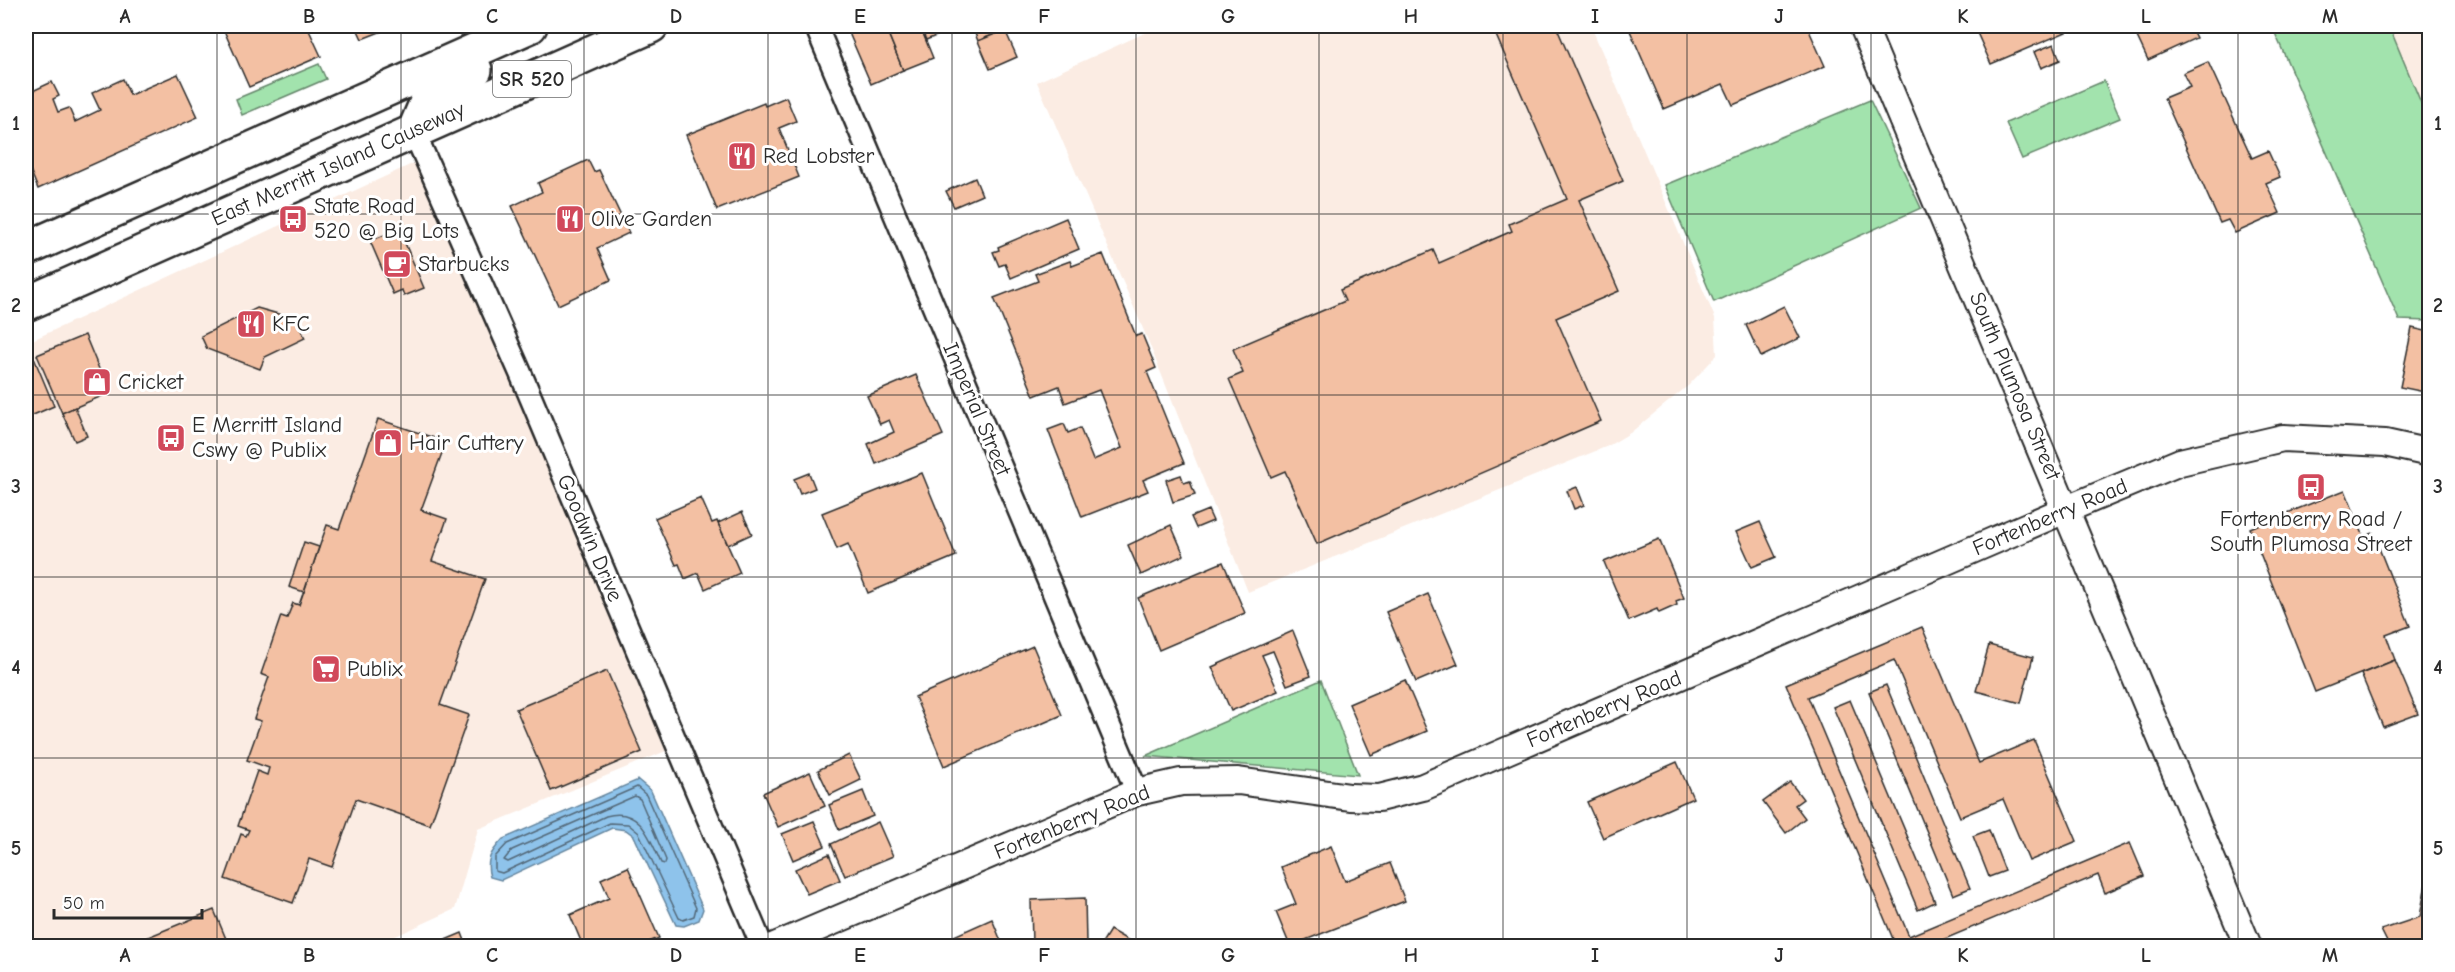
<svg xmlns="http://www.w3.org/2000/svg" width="2455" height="972" font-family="'Comic Neue',sans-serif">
  <rect width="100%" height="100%" fill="#fff"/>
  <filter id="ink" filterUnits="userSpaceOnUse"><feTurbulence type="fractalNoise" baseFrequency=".0167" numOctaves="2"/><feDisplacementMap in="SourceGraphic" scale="12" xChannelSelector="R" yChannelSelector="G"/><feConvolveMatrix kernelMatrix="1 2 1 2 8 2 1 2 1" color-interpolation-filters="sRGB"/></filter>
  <g filter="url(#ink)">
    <g fill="#fbece3">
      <polygon points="1160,26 1591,26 1715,318 1717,355 1689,385 1630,433 1608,446 1248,592 1147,338 1037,82"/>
      <polygon points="2389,26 2429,26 2429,122"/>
      <polygon points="425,158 678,746 478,829 455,909 374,946 26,946 26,343"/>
    </g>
    <g fill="#a2e3ad" stroke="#66876c" stroke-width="1.5">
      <polygon points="2272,26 2389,26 2429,122 2429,321 2399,320"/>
      <polygon points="319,64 326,79 242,115 236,99"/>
      <polygon points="2104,81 2120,118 2022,159 2006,123"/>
      <polygon points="1870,100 1921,208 1714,302 1665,185"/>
      <polygon points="1321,680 1358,775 1145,756"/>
    </g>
    <path fill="#8ec3eb" stroke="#66869e" stroke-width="1.5" d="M638,780L651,791L703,909L699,920L684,926L676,925L634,836L626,830L612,828L501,880L490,877C485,860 491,852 503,839Z"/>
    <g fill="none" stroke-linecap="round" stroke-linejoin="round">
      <g stroke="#536878" stroke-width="1.5">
        <polygon points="637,787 646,795 696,908 694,916 683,920 679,918 639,833 628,824 610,823 502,873 495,871 495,857 507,844"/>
        <path d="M635,796L640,799L666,860L665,864L661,863C650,838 640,806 606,816L508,862L504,860L512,850Z"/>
      </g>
    </g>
    <g fill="#f3c0a3" stroke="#2b2b2b" stroke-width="1.5">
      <polygon points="222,26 307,26 321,56 249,87"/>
      <polygon points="356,26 395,26 362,39"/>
      <polygon points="846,26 885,26 903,70 871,84"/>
      <polygon points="885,26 920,26 933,58 903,70"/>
      <polygon points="920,26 961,26 926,40"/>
      <polygon points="972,26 1003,26 1005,30 978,41"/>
      <polygon points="1492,26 1556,26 1623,181 1579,200 1619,291 1556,318 1601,421 1317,544 1285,471 1271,477 1229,379 1243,373 1233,349 1345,301 1340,290 1433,250 1439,263 1512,231 1509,224 1567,199"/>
      <polygon points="1628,26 1807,26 1825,66 1733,105 1723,84 1664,109"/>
      <polygon points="1974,26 2080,26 1991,64"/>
      <polygon points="2132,26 2190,26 2196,38 2148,60"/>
      <polygon points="1005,30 1017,57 990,69 978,41"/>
      <polygon points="2054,44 2060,60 2041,68 2034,52"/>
      <polygon points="2208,62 2252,158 2268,151 2280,177 2266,183 2280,213 2235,233 2228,220 2220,223 2164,98 2190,87 2183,73"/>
      <polygon points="178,74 198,117 38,189 26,160 26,94 52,82 59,96 53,99 58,112 69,108 75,122 100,110 92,93 123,79 130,95"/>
      <polygon points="786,97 796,121 779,128 799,177 717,210 686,135 764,103 765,106"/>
      <polygon points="588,160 594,172 599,170 629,233 597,248 611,280 558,305 512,206 542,192 538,183"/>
      <polygon points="975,178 982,195 954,207 946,191"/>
      <polygon points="1066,218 1079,249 1011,278 1005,264 999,266 993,252 999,250 998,247"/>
      <polygon points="399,229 424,288 404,296 402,290 393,294 370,241"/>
      <polygon points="1103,254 1136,336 1142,334 1156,368 1147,372 1184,463 1143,480 1148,491 1082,517 1048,430 1064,424 1068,433 1080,428 1093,460 1122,448 1099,390 1065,403 1059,386 1034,396 994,298 1038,281 1035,274 1070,261 1072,266"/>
      <polygon points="1784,306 1800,338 1761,357 1746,325"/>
      <polygon points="257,308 296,319 305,338 265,357 260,369 207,349 201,336"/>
      <polygon points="2412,328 2430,332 2430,393 2400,387"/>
      <polygon points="85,335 109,393 62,413 37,355"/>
      <polygon points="34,358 54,406 26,418 26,362"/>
      <polygon points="916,375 943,435 876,464 868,444 894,432 889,420 880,424 867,396"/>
      <polygon points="75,407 87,436 75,441 62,413"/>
      <polygon points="378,419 446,442 421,510 447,519 432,561 485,579 440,705 469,715 430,825 356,799 332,867 309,859 293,903 225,879 241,834 246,836 249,830 238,826 257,771 267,775 269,768 247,760 261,721 254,719 269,677 261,674 281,616 287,618 293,603 299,605 327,525 339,529"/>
      <polygon points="809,473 815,488 800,494 794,479"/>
      <polygon points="922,473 956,556 868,593 848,544 837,549 822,513"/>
      <polygon points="1181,475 1184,483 1190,481 1195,495 1173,502 1166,480"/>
      <polygon points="1577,487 1584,505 1574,509 1567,491"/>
      <polygon points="2345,490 2364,537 2373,533 2410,626 2386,635 2395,660 2315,692 2250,528"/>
      <polygon points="701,498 712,523 717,521 740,573 705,589 698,573 685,579 679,564 676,565 655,518"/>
      <polygon points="1208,510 1213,521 1196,528 1191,517"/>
      <polygon points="742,512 752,534 728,545 718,523"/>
      <polygon points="1760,522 1776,557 1752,567 1736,532"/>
      <polygon points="1171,525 1184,555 1141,575 1128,545"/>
      <polygon points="1659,539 1684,598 1676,601 1677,605 1659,613 1657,609 1629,621 1604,562"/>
      <polygon points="304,542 319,547 304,592 289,587"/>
      <polygon points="1223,562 1245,613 1159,650 1138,598"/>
      <polygon points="1428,594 1458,664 1416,682 1386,612"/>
      <polygon points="1922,627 1979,763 2034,740 2077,841 2029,861 2003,799 1960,817 1894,660 1808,697 1909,936 2130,843 2144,876 2105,893 2098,875 1928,946 1896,946 1786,684"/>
      <polygon points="1293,631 1311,676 1287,685 1273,651 1262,655 1278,691 1231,711 1212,667"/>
      <polygon points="1989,645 2033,657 2021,703 1976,691"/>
      <polygon points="1033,646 1062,715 944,766 915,697"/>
      <polygon points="2395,660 2418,714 2383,727 2361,674"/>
      <polygon points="607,671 642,752 551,791 516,709"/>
      <polygon points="1405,680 1427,731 1371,755 1349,704"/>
      <polygon points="1886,685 1970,888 1953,895 1869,692"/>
      <polygon points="1850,700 1935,902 1918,910 1833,707"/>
      <polygon points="849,755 861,780 830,795 818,770"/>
      <polygon points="1677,762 1693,798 1603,838 1587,802"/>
      <polygon points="810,772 825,806 778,827 763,793"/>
      <polygon points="1790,782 1803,799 1795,805 1805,818 1786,833 1763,802"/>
      <polygon points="863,791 873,816 839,830 829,805"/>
      <polygon points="814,821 825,846 793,860 782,834"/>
      <polygon points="878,822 893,856 845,876 831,844"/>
      <polygon points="1989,830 2005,871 1989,877 1973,836"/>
      <polygon points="1331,846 1345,881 1390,863 1405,901 1290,946 1276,912 1296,904 1281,867"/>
      <polygon points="829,854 840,880 807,894 795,869"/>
      <polygon points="628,867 659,938 638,946 583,946 570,915 609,898 601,879"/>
      <polygon points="2426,883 2430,885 2430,946 2389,946 2381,930 2420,917"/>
      <polygon points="1085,898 1086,943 1032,946 1031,900"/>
      <polygon points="214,910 229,946 126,946"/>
      <polygon points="992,919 1003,946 948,946 945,940"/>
      <polygon points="1110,930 1138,946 1100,946"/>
      <polygon points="462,933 467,946 431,946"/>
    </g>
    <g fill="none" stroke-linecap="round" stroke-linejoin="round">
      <g stroke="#2b2b2b" stroke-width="26">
        <g id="minor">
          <polyline points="816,26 1137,792"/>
          <polyline points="414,132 520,372 762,946"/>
        </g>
      </g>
      <g stroke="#2b2b2b" stroke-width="30">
        <g id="tertiary">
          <polyline points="1863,26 2248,946"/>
          <polyline points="775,946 1137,792 1181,782 1238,781 1350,797 1379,798 1423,787 2067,509 2180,462 2283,438 2385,443 2430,453"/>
        </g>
      </g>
      <g stroke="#2b2b2b" stroke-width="38">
        <g id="primary">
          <polyline points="414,132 428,99 450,82 475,70"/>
          <polyline points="26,249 530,26"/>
          <polyline points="26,304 651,26"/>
        </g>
      </g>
      <use href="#minor" stroke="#fff" stroke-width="21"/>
      <use href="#tertiary" stroke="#fff" stroke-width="26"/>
      <use href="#primary" stroke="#fff" stroke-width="33"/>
    </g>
  </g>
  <path fill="none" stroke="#2b2b2b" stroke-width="1.5" stroke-opacity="0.55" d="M217,26V946M401,26V946M584,26V946M768,26V946M952,26V946M1136,26V946M1319,26V946M1503,26V946M1687,26V946M1871,26V946M2054,26V946M2238,26V946M26,214H2430M26,395H2430M26,577H2430M26,758H2430"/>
  <defs>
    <g id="restaurant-square" transform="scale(1.5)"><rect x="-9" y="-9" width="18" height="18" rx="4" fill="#d1495b" stroke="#fff"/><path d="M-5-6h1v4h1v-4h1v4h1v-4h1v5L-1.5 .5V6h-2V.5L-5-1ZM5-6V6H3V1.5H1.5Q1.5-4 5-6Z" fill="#fff"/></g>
    <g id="bus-square" transform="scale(1.5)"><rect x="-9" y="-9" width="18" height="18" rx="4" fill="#d1495b" stroke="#fff"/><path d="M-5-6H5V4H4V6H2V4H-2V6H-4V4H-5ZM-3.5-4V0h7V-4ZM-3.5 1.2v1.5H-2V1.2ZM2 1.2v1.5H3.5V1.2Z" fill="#fff"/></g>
    <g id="cafe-square" transform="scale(1.5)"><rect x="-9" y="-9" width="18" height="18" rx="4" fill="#d1495b" stroke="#fff"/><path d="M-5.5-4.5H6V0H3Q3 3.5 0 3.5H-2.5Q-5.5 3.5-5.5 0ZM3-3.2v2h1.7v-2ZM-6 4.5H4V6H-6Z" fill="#fff"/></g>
    <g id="shop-square" transform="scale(1.5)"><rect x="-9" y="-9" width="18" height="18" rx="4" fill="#d1495b" stroke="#fff"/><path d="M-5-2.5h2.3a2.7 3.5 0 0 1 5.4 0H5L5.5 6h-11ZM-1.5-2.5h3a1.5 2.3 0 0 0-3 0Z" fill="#fff"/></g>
    <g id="supermarket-square" transform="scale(1.5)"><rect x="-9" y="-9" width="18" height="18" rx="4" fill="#d1495b" stroke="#fff"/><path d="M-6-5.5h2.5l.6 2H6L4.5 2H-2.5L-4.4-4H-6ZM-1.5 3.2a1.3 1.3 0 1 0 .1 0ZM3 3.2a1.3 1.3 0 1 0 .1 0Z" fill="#fff"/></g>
  </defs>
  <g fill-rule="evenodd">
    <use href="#restaurant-square" x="742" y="156"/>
    <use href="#bus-square" x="293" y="219"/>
    <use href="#restaurant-square" x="570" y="219"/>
    <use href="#cafe-square" x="397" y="264"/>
    <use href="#restaurant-square" x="251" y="324"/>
    <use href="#shop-square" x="97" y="382"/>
    <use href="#bus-square" x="171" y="438"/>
    <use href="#shop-square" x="388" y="443"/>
    <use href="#bus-square" x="2311" y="487"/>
    <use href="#supermarket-square" x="326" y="669"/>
  </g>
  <g text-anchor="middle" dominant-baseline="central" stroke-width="6" stroke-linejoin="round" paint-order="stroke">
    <rect fill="#fff" stroke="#6b6b6b" stroke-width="1.5" x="493" y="61" width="78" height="36" rx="4.5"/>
    <g font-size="21" font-weight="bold" fill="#2b2b2b">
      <text x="532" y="79">SR 520</text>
    </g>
    <g font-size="22" fill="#2b2b2b" stroke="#fff" text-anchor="start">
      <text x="763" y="156">Red Lobster</text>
      <text x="314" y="206">State Road<tspan x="314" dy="25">520 @ Big Lots</tspan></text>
      <text x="591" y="219">Olive Garden</text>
      <text x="418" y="264">Starbucks</text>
      <text x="272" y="324">KFC</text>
      <text x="118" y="382">Cricket</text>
      <text x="192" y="425">E Merritt Island<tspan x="192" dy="25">Cswy @ Publix</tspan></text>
      <text x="409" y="443">Hair Cuttery</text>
      <text x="2311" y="519" text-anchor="middle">Fortenberry Road /<tspan x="2311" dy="25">South Plumosa Street</tspan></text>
      <text x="347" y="669">Publix</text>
    </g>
    <g font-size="22" fill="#2b2b2b" stroke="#fff">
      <text transform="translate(338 164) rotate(-24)">East Merritt Island Causeway</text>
      <text transform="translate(2015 386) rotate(67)">South Plumosa Street</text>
      <text transform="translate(977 409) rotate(67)">Imperial Street</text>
      <text transform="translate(2050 517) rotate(-23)">Fortenberry Road</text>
      <text transform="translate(590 538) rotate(67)">Goodwin Drive</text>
      <text transform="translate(1604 709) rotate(-23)">Fortenberry Road</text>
      <text transform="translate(1072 822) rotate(-22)">Fortenberry Road</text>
    </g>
  </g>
  <rect width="2455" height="972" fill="none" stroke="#fff" stroke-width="66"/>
  <path d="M54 909v9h148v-9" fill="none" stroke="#2b2b2b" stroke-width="3"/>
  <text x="63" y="909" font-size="18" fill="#2b2b2b" stroke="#ffffff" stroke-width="4.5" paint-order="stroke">50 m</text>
  <rect x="33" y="33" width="2389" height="906" fill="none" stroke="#2b2b2b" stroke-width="2"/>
  <g font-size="20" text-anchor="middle" font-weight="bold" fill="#2b2b2b">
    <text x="125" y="23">A</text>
    <text x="309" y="23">B</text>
    <text x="492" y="23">C</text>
    <text x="676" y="23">D</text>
    <text x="860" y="23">E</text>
    <text x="1044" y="23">F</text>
    <text x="1228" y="23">G</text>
    <text x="1411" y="23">H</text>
    <text x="1595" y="23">I</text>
    <text x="1779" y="23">J</text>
    <text x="1963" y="23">K</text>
    <text x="2146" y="23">L</text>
    <text x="2330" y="23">M</text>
    <text x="16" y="130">1</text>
    <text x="2438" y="130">1</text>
    <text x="16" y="312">2</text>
    <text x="2438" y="312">2</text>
    <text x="16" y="493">3</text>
    <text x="2438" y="493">3</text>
    <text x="16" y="674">4</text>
    <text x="2438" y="674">4</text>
    <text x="16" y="855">5</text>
    <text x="2438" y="855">5</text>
    <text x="125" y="962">A</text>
    <text x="309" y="962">B</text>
    <text x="492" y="962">C</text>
    <text x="676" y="962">D</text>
    <text x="860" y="962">E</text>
    <text x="1044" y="962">F</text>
    <text x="1228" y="962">G</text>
    <text x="1411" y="962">H</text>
    <text x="1595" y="962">I</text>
    <text x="1779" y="962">J</text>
    <text x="1963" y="962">K</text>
    <text x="2146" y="962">L</text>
    <text x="2330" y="962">M</text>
  </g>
</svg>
